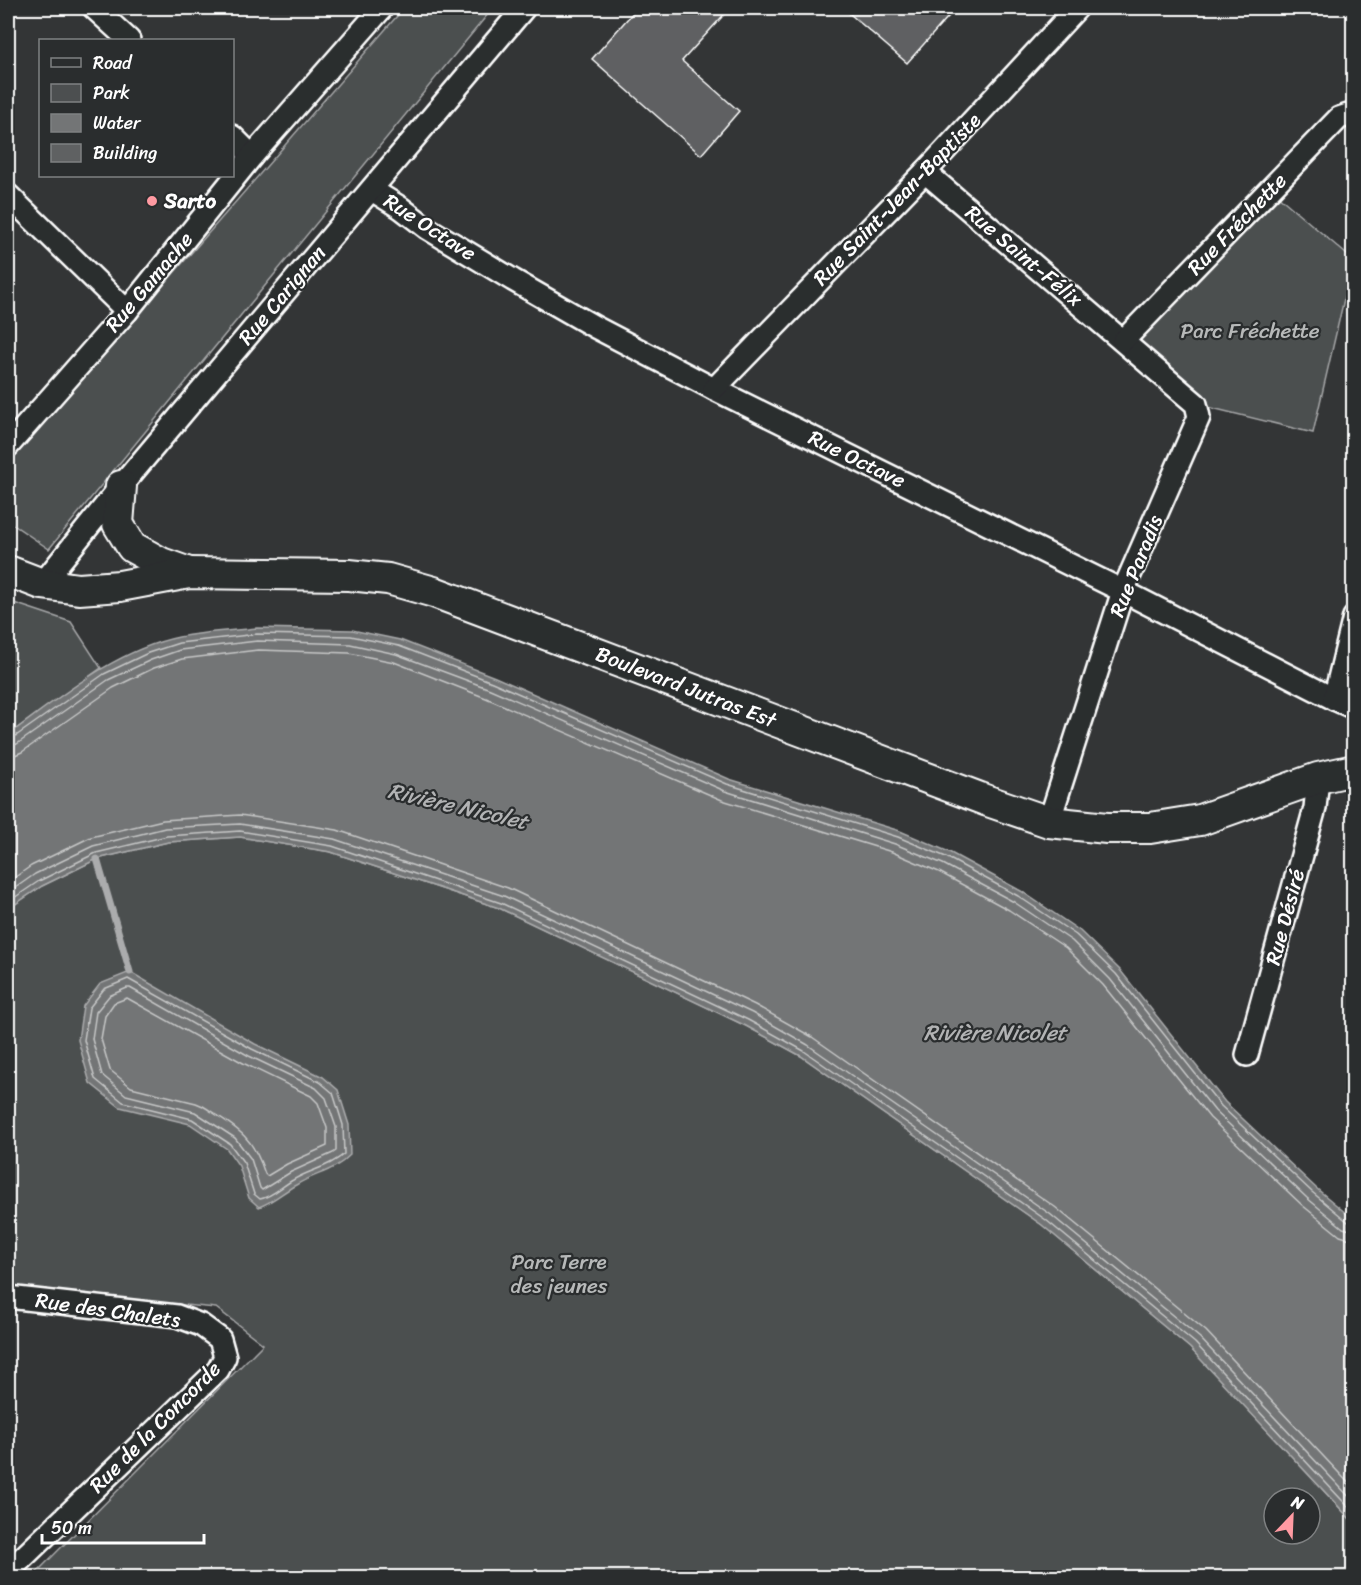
<svg xmlns="http://www.w3.org/2000/svg" width="1361" height="1585" font-family="Sriracha,sans-serif">
  <rect width="100%" height="100%" fill="#333536"/>
  <filter id="ink" filterUnits="userSpaceOnUse"><feTurbulence type="fractalNoise" baseFrequency=".0167" numOctaves="2"/><feDisplacementMap in="SourceGraphic" scale="12" xChannelSelector="R" yChannelSelector="G"/><feConvolveMatrix kernelMatrix="1 2 1 2 8 2 1 2 1" color-interpolation-filters="sRGB"/></filter>
  <g filter="url(#ink)">
    <g fill="#4c4f50" stroke="#a6a7a8" stroke-width="1.5" fill-rule="evenodd">
      <polygon points="404,8 493,8 49,549 8,521 8,464"/>
      <polygon points="1270,189 1353,260 1313,433 1196,404 1123,341"/>
      <polygon points="8,601 71,622 101,668 8,735"/>
      <path d="M240,837L331,852L499,908L746,1026L801,1056L1042,1225L1190,1348L1353,1522V1577H32L263,1344L216,1308L8,1288V909L42,886L97,859L168,842ZM1274,1498H1310V1534H1274Z"/>
    </g>
    <g fill="#737576" stroke="#abacad" stroke-width="1.5">
      <path d="M257,628L352,630L400,640L495,677L729,779L900,831L949,852L1021,891L1080,931L1120,970L1225,1102L1316,1188L1353,1219V1522L1190,1348L1042,1225L801,1056L746,1026L499,908L331,852L240,837L168,842L97,859L42,886L8,909V735C59,698 115,650 179,637C204,632 231,631 257,628Z"/>
      <path d="M130,972L255,1044L323,1077L338,1090L349,1125L350,1155C334,1172 315,1173 296,1185C283,1192 273,1202 259,1207L249,1198L239,1166L227,1149L190,1124L120,1107L90,1083L78,1040L83,1006L100,984Z"/>
    </g>
    <g fill="none" stroke-linecap="round" stroke-linejoin="round">
      <g stroke="#c7c8c8" stroke-width="1.5">
        <polyline points="8,739 13,738 104,674 148,653 179,643 257,634 351,636 399,646 492,682 727,784 898,837 946,857 1018,896 1076,935 1116,974 1221,1106 1312,1192 1348,1222 1354,1223"/>
        <polyline points="8,747 17,744 108,680 151,660 180,650 257,641 350,644 396,654 490,689 725,791 895,844 943,864 1014,902 1072,941 1110,979 1215,1111 1307,1198 1343,1228 1354,1231"/>
        <polyline points="8,756 15,755 22,752 113,688 154,668 182,659 258,650 349,653 394,662 486,698 722,800 892,852 939,872 1009,910 1066,948 1103,985 1210,1118 1302,1205 1340,1236 1354,1240"/>
        <polyline points="8,882 31,866 91,837 163,820 240,815 337,830 508,888 755,1005 812,1037 1055,1207 1206,1331 1354,1489"/>
        <polyline points="8,893 35,874 93,846 165,828 240,824 334,839 504,896 752,1013 808,1045 1050,1214 1200,1338 1354,1502"/>
        <polyline points="8,902 39,881 96,853 167,836 240,831 332,846 501,903 748,1020 804,1051 1046,1220 1195,1343 1354,1513"/>
        <path d="M128,979L252,1049L320,1082L333,1093L343,1125L344,1154C330,1167 309,1170 293,1180C282,1186 272,1197 260,1199L254,1194L244,1163L230,1144L192,1119L123,1102L95,1079L84,1040L89,1008L104,989Z"/>
        <polygon points="127,988 130,988 249,1056 316,1088 326,1098 336,1127 336,1151 333,1153 291,1172 262,1190 260,1188 251,1159 235,1138 195,1112 126,1095 102,1075 92,1039 96,1012 109,996"/>
        <path d="M127,998L245,1064L311,1096L318,1103L327,1128V1146L287,1164L267,1176L265,1174C253,1135 235,1127 203,1106L196,1103L131,1087L110,1070L101,1039L105,1016L114,1003Z"/>
      </g>
      <polyline stroke="#abacad" stroke-width="7" points="97,859 130,972"/>
    </g>
    <g fill="#5f6162" stroke="#fff" stroke-width="1.5">
      <polygon points="637,8 730,8 682,61 739,111 701,155 592,59"/>
      <polygon points="843,8 956,8 907,63"/>
    </g>
    <g fill="none" stroke-linecap="round" stroke-linejoin="round">
      <g stroke="#fff" stroke-width="26">
        <g id="minor">
          <polyline points="94,8 129,40"/>
          <polyline points="232,136 252,156"/>
          <polyline points="925,172 1196,404 1199,417 1123,591 1049,822"/>
          <polyline points="372,190 401,208 427,228 513,280 595,327 714,389 1123,591 1334,699 1354,708"/>
          <polyline points="8,195 127,311"/>
          <polyline points="1123,341 1339,118 1348,115 1354,118"/>
          <polyline points="714,389 925,172 1077,8"/>
          <polyline points="8,446 127,311 252,156 382,8"/>
          <polyline points="42,584 121,486 524,8"/>
          <polyline points="1334,699 1354,617"/>
          <polyline points="1247,1055 1315,808 1318,778"/>
          <polyline points="8,1297 177,1316 201,1325 220,1339 225,1357 218,1370 8,1572"/>
        </g>
      </g>
      <g stroke="#fff" stroke-width="34">
        <g id="secondary">
          <polyline points="121,486 118,524 132,547 161,563 189,573"/>
          <polyline points="8,571 42,584 79,589 120,586 189,573 349,575 388,579 434,592 988,801 1049,822 1107,828 1150,828 1200,820 1318,778 1354,770"/>
        </g>
      </g>
      <use href="#minor" stroke="#2a2d2e" stroke-width="21"/>
      <use href="#secondary" stroke="#2a2d2e" stroke-width="30"/>
    </g>
  </g>
  <circle fill="#ff9aa2" stroke="#2a2d2e" stroke-width="2" cx="152" cy="201" r="6"/>
  <g text-anchor="middle" dominant-baseline="central" stroke-width="4.5" stroke-linejoin="round" paint-order="stroke">
    <g font-size="21" fill="#fff" stroke="#2a2d2e">
      <text transform="translate(897 199) rotate(-46)">Rue Saint-Jean-Baptiste</text>
      <text transform="translate(1237 224) rotate(-46)">Rue Fréchette</text>
      <text transform="translate(430 227) rotate(33)">Rue Octave</text>
      <text transform="translate(1024 256) rotate(40)">Rue Saint-Félix</text>
      <text transform="translate(149 282) rotate(-50)">Rue Gamache</text>
      <text transform="translate(282 295) rotate(-50)">Rue Carignan</text>
      <text transform="translate(857 459) rotate(26)">Rue Octave</text>
      <text transform="translate(1136 566) rotate(-68)">Rue Paradis</text>
      <text transform="translate(686 687) rotate(21)">Boulevard Jutras Est</text>
      <text transform="translate(1285 917) rotate(-75)">Rue Désiré</text>
      <text transform="translate(108 1310) rotate(8)">Rue des Chalets</text>
      <text transform="translate(155 1427) rotate(-45)">Rue de la Concorde</text>
    </g>
    <g font-size="21" font-weight="bold" fill="#fff" stroke="#2a2d2e" text-anchor="start">
      <text x="164" y="201">Sarto</text>
    </g>
    <g font-size="21" fill="#b7b9b9" stroke="#2a2d2e">
      <text x="1250" y="331">Parc Fréchette</text>
      <text x="559" y="1262">Parc Terre<tspan x="559" dy="24">des jeunes</tspan></text>
    </g>
    <g font-size="22" font-style="italic" fill="#b2b3b4" stroke="#2a2d2e">
      <text transform="translate(458 806) rotate(13)">Rivière Nicolet</text>
      <text x="995" y="1032">Rivière Nicolet</text>
    </g>
  </g>
  <rect width="1361" height="1585" fill="none" stroke="#2a2d2e" stroke-width="30"/>
  <rect x="15" y="15" width="1331" height="1555" fill="none" stroke="#fff" stroke-width="2" filter="url(#ink)"/>
  <rect x="39" y="39" width="195" height="138" fill="#2a2d2e" stroke="#7f8182" stroke-width="1.5"/>
  <rect x="51" y="58" width="30" height="9" fill="#2a2d2e" stroke="#7f8182" stroke-width="1.5"/>
  <text x="93" y="69" font-size="18" fill="#ffffff">Road</text>
  <rect x="51" y="84" width="30" height="18" fill="#4c4f50" stroke="#7f8182" stroke-width="1.5"/>
  <text x="93" y="99" font-size="18" fill="#ffffff">Park</text>
  <rect x="51" y="114" width="30" height="18" fill="#737576" stroke="#7f8182" stroke-width="1.5"/>
  <text x="93" y="129" font-size="18" fill="#ffffff">Water</text>
  <rect x="51" y="144" width="30" height="18" fill="#5f6162" stroke="#7f8182" stroke-width="1.5"/>
  <text x="93" y="159" font-size="18" fill="#ffffff">Building</text>
  <g transform="translate(1292 1516) rotate(23)"><circle r="28" fill="#2a2d2e" stroke="#7f8182" stroke-width="1.5"/>
  <path d="M0-4.5L10 22L0 15L-10 22Z" fill="#ff9aa2"/>
  <text y="-9" font-size="16" font-weight="bold" text-anchor="middle" fill="#ffffff">N</text>
  </g>
  <path d="M42 1534v9h162v-9" fill="none" stroke="#ffffff" stroke-width="3"/>
  <text x="51" y="1534" font-size="18" fill="#ffffff" stroke="#2a2d2e" stroke-width="4.5" paint-order="stroke">50 m</text>
</svg>
